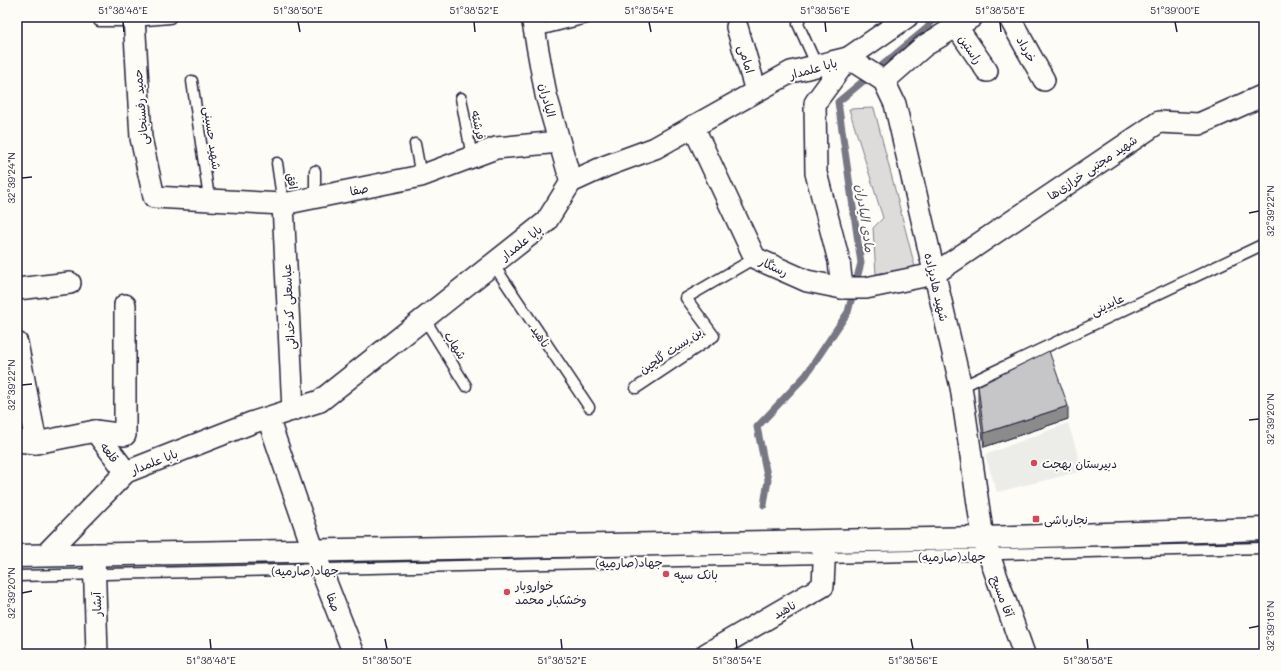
<svg xmlns="http://www.w3.org/2000/svg" width="1281" height="671" font-family="Mali,'Playpen Sans Arabic',sans-serif">
  <rect width="100%" height="100%" fill="#fdfcf7"/>
  <filter id="ink" filterUnits="userSpaceOnUse"><feTurbulence type="fractalNoise" baseFrequency=".025" numOctaves="2"/><feDisplacementMap in="SourceGraphic" scale="8" xChannelSelector="R" yChannelSelector="G"/><feConvolveMatrix kernelMatrix="1 2 1 2 8 2 1 2 1" color-interpolation-filters="sRGB"/></filter>
  <g filter="url(#ink)">
    <polygon fill="#ecece9" points="1068,423 1083,471 997,492 985,455"/>
    <polygon fill="#dddcdb" stroke="#807f8b" points="874,108 915,267 876,274 873,228 883,218 849,109"/>
    <g fill="none" stroke-linecap="round" stroke-linejoin="round">
      <polyline stroke="#787885" stroke-width="7" points="764,505 768,480 757,427 806,375 848,312 861,263 838,102 927,28 935,17"/>
      <g stroke="#22223b" stroke-width="13">
        <g id="lane">
          <polyline points="800,17 798,24 817,66"/>
          <polyline points="99,21 134,21 170,18"/>
          <polyline points="535,31 591,17"/>
          <polyline points="192,81 209,198"/>
          <polyline points="461,98 472,157"/>
          <polyline points="415,144 421,176"/>
          <polyline points="277,163 283,204"/>
          <polyline points="315,198 315,171"/>
          <polyline points="493,264 589,407"/>
          <polyline points="424,318 466,386"/>
          <polyline points="961,387 1264,244"/>
          <polyline points="636,388 714,336 686,298 755,258"/>
          <polyline points="17,576 1264,548"/>
        </g>
      </g>
      <g stroke="#22223b" stroke-width="24">
        <g id="street">
          <polyline points="134,17 141,138 154,197 283,204 421,176 496,148 559,142"/>
          <polyline points="532,17 546,95 571,182"/>
          <polyline points="1009,17 1044,80"/>
          <polyline points="956,26 987,71"/>
          <polyline points="737,27 756,91"/>
          <polyline points="848,58 884,81 895,104 961,387 983,538 1024,654"/>
          <polyline points="884,81 924,46 972,17"/>
          <polyline points="693,126 755,258 807,281 842,288 866,288 934,274 1159,122 1199,124 1264,95"/>
          <polyline points="283,204 293,410"/>
          <polyline points="842,288 839,261 816,173 815,103 848,58 907,17"/>
          <polyline points="17,289 70,283"/>
          <polyline points="17,343 36,443 95,431 125,435 125,305"/>
          <polyline points="268,418 313,549 354,654"/>
          <polyline points="95,431 126,472"/>
          <polyline points="17,441 36,443"/>
          <polyline points="94,554 97,654"/>
          <polyline points="45,555 126,472 251,423 320,401 546,222 571,182 606,166 655,148 791,72 848,58"/>
          <polyline points="706,654 823,586 825,541"/>
        </g>
      </g>
      <g stroke="#22223b" stroke-width="25">
        <polyline id="secondary" points="17,556 983,538 1264,529"/>
      </g>
      <use href="#lane" stroke="#fdfcf7" stroke-width="10"/>
      <use href="#street" stroke="#fdfcf7" stroke-width="21"/>
      <use href="#secondary" stroke="#fdfcf7" stroke-width="22"/>
    </g>
    <polygon fill="#aaaaac" stroke="#22223b" points="978,386 1068,419 984,447 978,400"/>
    <polygon fill="#8b8b8c" stroke="#22223b" points="1068,406 1068,419 984,447 984,433"/>
    <polygon fill="#c6c6c8" stroke="#22223b" points="1049,351 1068,406 984,433 978,386"/>
  </g>
  <path fill="none" stroke="#22223b" stroke-width="1.5" d="M123,22L124,32M298,22L300,32M474,22L475,32M649,22L651,32M825,22L826,32M1000,22L1001,32M1175,22L1177,32M22,178L32,177M1249,213L1259,211M22,385L32,384M1249,420L1259,419M22,593L32,591M1249,628L1259,626M210,639L211,649M385,639L387,649M561,639L562,649M736,639L737,649M911,639L913,649M1087,639L1088,649"/>
  <g fill="#d1495b" stroke="#fdfcf7" stroke-width="1.5">
    <circle cx="1034" cy="463" r="4"/>
    <rect x="1032" y="515" width="8" height="8" rx="2"/>
    <circle cx="666" cy="574" r="4"/>
    <circle cx="507" cy="592" r="4"/>
  </g>
  <g text-anchor="middle" dominant-baseline="central" stroke-width="4" stroke-linejoin="round" paint-order="stroke">
    <g font-size="12" fill="#22223b" stroke="#fdfcf7">
      <text transform="translate(971 49) rotate(56)">راستین</text>
      <text transform="translate(1027 49) rotate(61)">خرداد</text>
      <text transform="translate(747 59) rotate(73)">امامی</text>
      <text transform="translate(813 68) rotate(-15)">بابا علمدار</text>
      <text transform="translate(548 100) rotate(76)">الیادران</text>
      <text transform="translate(140 107) rotate(-95)">حمید رفسنجانی</text>
      <text transform="translate(479 125) rotate(79)">فرشته</text>
      <text transform="translate(213 138) rotate(82)">شهید حسینی</text>
      <text transform="translate(1092 167) rotate(-34)">شهید مجتبی خرازی‌ها</text>
      <text transform="translate(293 181) rotate(81)">افق</text>
      <text transform="translate(359 189) rotate(-11)">صفا</text>
      <text transform="translate(521 242) rotate(-38)">بابا علمدار</text>
      <text transform="translate(774 266) rotate(25)">رستگار</text>
      <text transform="translate(937 287) rotate(77)">شهید هادیزاده</text>
      <text transform="translate(1107 304) rotate(-25)">عابدینی</text>
      <text transform="translate(288 307) rotate(-93)">عباسعلی کدخدائی</text>
      <text transform="translate(541 336) rotate(56)">ناهید</text>
      <text transform="translate(456 345) rotate(58)">شهاب</text>
      <text transform="translate(670 350) rotate(-34)">بن بست گلچین</text>
      <text transform="translate(110 452) rotate(53)">قلعه</text>
      <text transform="translate(154 461) rotate(-21)">بابا علمدار</text>
      <text transform="translate(952 556) rotate(-1)">جهاد(صارمیه)</text>
      <text transform="translate(629 562) rotate(-1)">جهاد(صارمیه)</text>
      <text transform="translate(305 570) rotate(-1)">جهاد(صارمیه)</text>
      <text transform="translate(1003 596) rotate(70)">آقا مسیح</text>
      <text transform="translate(334 602) rotate(69)">صفا</text>
      <text transform="translate(96 604) rotate(-92)">آبشار</text>
      <text transform="translate(784 609) rotate(-30)">ناهید</text>
    </g>
    <g font-size="12" fill="#22223b" stroke="#fdfcf7" text-anchor="start">
      <text x="1042" y="463">دبیرستان بهجت</text>
      <text x="1044" y="519">نجارباشی</text>
      <text x="674" y="574">بانک سپه</text>
      <text x="515" y="585">خواروبار<tspan x="515" dy="14">وخشکبار محمد</tspan></text>
    </g>
    <g font-size="13" font-style="italic" fill="#545466" stroke="#fdfcf7">
      <text transform="translate(866 218) rotate(82)">مادی الیادران</text>
    </g>
  </g>
  <rect width="1281" height="671" fill="none" stroke="#fdfcf7" stroke-width="44"/>
  <rect x="22" y="22" width="1237" height="627" fill="none" stroke="#22223b" stroke-width="1.5"/>
  <g font-size="10" text-anchor="middle" fill="#22223b">
    <text x="123" y="14">51°38'48"E</text>
    <text x="298" y="14">51°38'50"E</text>
    <text x="474" y="14">51°38'52"E</text>
    <text x="649" y="14">51°38'54"E</text>
    <text x="825" y="14">51°38'56"E</text>
    <text x="1000" y="14">51°38'58"E</text>
    <text x="1175" y="14">51°39'00"E</text>
    <text transform="translate(11 178) rotate(-90)" y="4">32°39'24"N</text>
    <text transform="translate(1270 211) rotate(-90)" y="4">32°39'22"N</text>
    <text transform="translate(11 385) rotate(-90)" y="4">32°39'22"N</text>
    <text transform="translate(1270 419) rotate(-90)" y="4">32°39'20"N</text>
    <text transform="translate(11 593) rotate(-90)" y="4">32°39'20"N</text>
    <text transform="translate(1270 626) rotate(-90)" y="4">32°39'18"N</text>
    <text x="211" y="664">51°38'48"E</text>
    <text x="387" y="664">51°38'50"E</text>
    <text x="562" y="664">51°38'52"E</text>
    <text x="737" y="664">51°38'54"E</text>
    <text x="913" y="664">51°38'56"E</text>
    <text x="1088" y="664">51°38'58"E</text>
  </g>
</svg>
